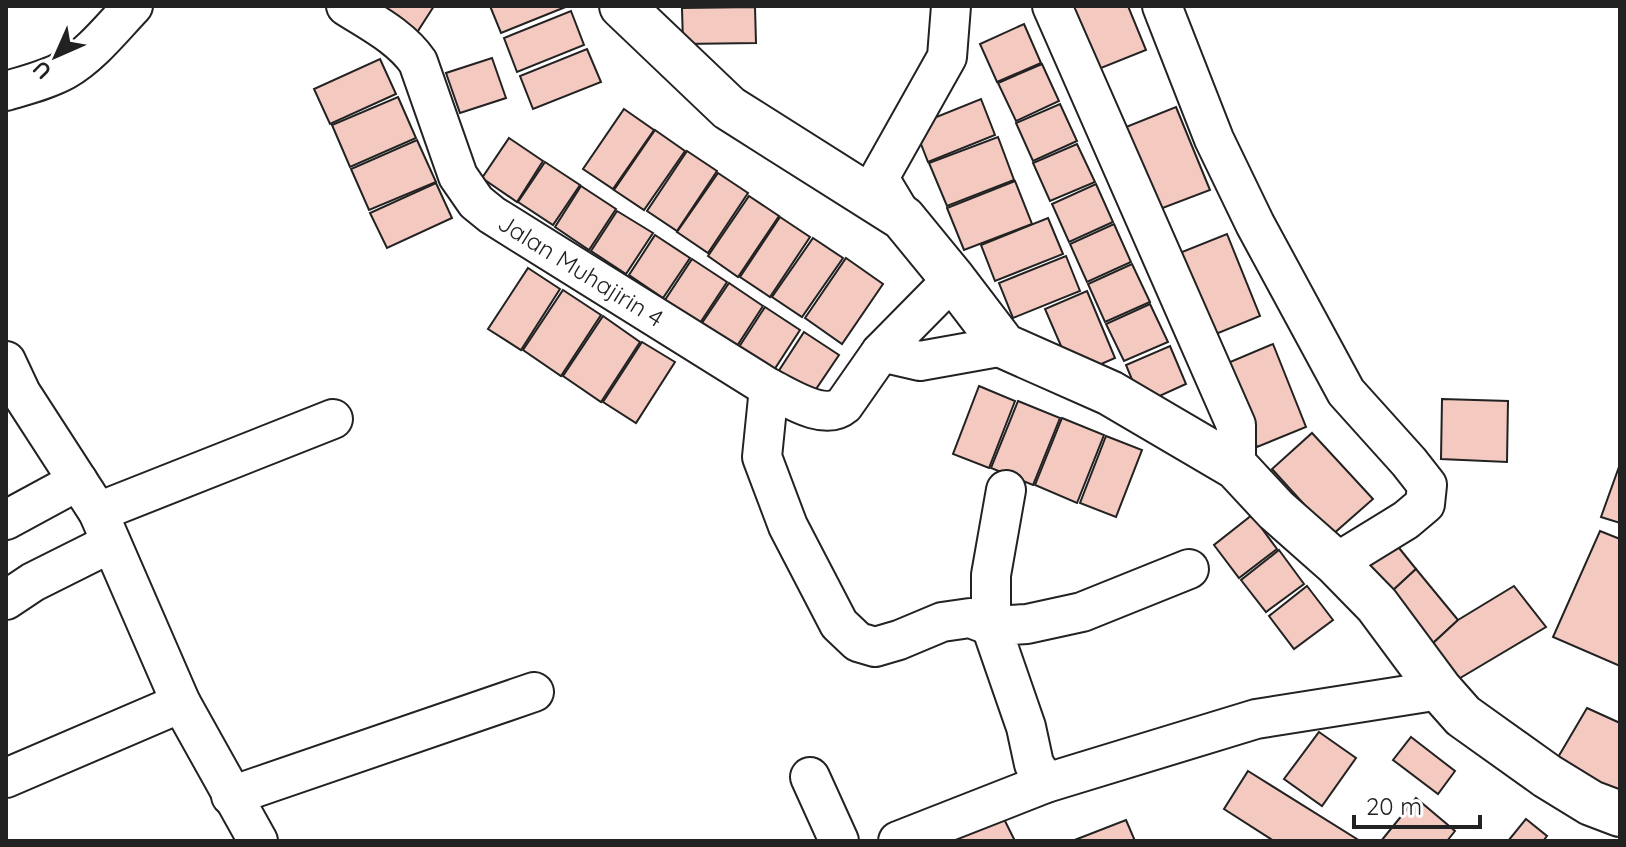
<svg xmlns="http://www.w3.org/2000/svg" width="1626" height="847" font-family="Quicksand,sans-serif">
  <rect width="100%" height="100%" fill="#fff"/>
  <g fill="#f3c9c0" stroke="#222" stroke-width="2">
    <polygon points="385,6 434,6 416,34 382,11"/>
    <polygon points="490,6 568,6 501,33"/>
    <polygon points="1070,6 1128,6 1146,50 1096,70"/>
    <polygon points="755,7 756,43 683,44 682,8"/>
    <polygon points="571,11 584,45 517,72 504,38"/>
    <polygon points="1024,24 1041,63 997,82 980,44"/>
    <polygon points="587,49 601,82 533,109 520,76"/>
    <polygon points="492,58 506,98 460,113 446,73"/>
    <polygon points="380,59 396,94 330,124 314,89"/>
    <polygon points="1042,64 1059,101 1016,121 998,83"/>
    <polygon points="398,97 416,138 350,167 332,125"/>
    <polygon points="981,99 995,135 928,162 914,126"/>
    <polygon points="1060,104 1077,141 1033,161 1016,123"/>
    <polygon points="1176,107 1210,190 1160,209 1126,127"/>
    <polygon points="624,109 654,130 613,189 583,169"/>
    <polygon points="655,130 685,151 644,210 614,190"/>
    <polygon points="998,137 1014,180 947,206 929,163"/>
    <polygon points="509,138 543,161 517,202 482,178"/>
    <polygon points="417,140 436,182 369,210 351,169"/>
    <polygon points="1077,144 1095,182 1050,201 1033,163"/>
    <polygon points="687,151 717,171 677,231 647,211"/>
    <polygon points="545,162 580,185 553,225 518,202"/>
    <polygon points="718,173 748,193 708,253 677,232"/>
    <polygon points="1015,181 1032,224 964,250 947,208"/>
    <polygon points="436,183 452,218 387,248 370,213"/>
    <polygon points="1096,184 1113,222 1069,242 1052,204"/>
    <polygon points="581,186 616,209 589,250 555,227"/>
    <polygon points="749,196 779,216 738,277 708,256"/>
    <polygon points="617,211 653,233 626,274 591,251"/>
    <polygon points="780,217 810,237 770,297 740,277"/>
    <polygon points="1048,218 1063,254 995,281 981,245"/>
    <polygon points="1114,224 1131,262 1087,282 1070,244"/>
    <polygon points="1227,234 1260,316 1211,336 1177,254"/>
    <polygon points="655,235 690,258 663,298 629,275"/>
    <polygon points="813,238 843,258 802,317 772,297"/>
    <polygon points="1066,256 1080,291 1013,318 999,283"/>
    <polygon points="846,258 883,284 842,344 805,318"/>
    <polygon points="692,259 727,282 700,323 665,300"/>
    <polygon points="1132,264 1150,302 1105,322 1088,284"/>
    <polygon points="528,268 560,289 521,350 488,329"/>
    <polygon points="729,283 763,306 737,346 702,323"/>
    <polygon points="563,290 601,315 561,376 523,350"/>
    <polygon points="1087,291 1115,358 1074,376 1045,309"/>
    <polygon points="1150,304 1168,342 1124,361 1106,324"/>
    <polygon points="765,307 800,330 774,370 739,347"/>
    <polygon points="603,316 640,342 601,402 563,376"/>
    <polygon points="804,332 839,355 812,395 778,372"/>
    <polygon points="642,342 675,362 636,423 603,402"/>
    <polygon points="1273,344 1306,427 1257,447 1223,365"/>
    <polygon points="1170,346 1186,384 1142,404 1126,365"/>
    <polygon points="979,386 1015,401 989,468 953,454"/>
    <polygon points="1442,399 1508,401 1507,462 1441,459"/>
    <polygon points="1018,401 1060,418 1033,485 991,468"/>
    <polygon points="1062,418 1104,435 1077,503 1035,485"/>
    <polygon points="1312,433 1373,499 1332,535 1272,469"/>
    <polygon points="1106,436 1142,450 1116,517 1080,503"/>
    <polygon points="1620,464 1620,523 1601,517"/>
    <polygon points="1252,515 1277,549 1239,578 1214,545"/>
    <polygon points="1600,531 1620,539 1620,666 1553,637"/>
    <polygon points="1387,533 1416,569 1377,605 1336,563"/>
    <polygon points="1279,550 1304,584 1266,612 1241,580"/>
    <polygon points="1416,569 1458,620 1417,658 1377,605"/>
    <polygon points="1307,586 1333,620 1294,649 1269,616"/>
    <polygon points="1514,586 1546,627 1440,690 1417,658 1458,620"/>
    <polygon points="1587,708 1620,723 1620,808 1547,776"/>
    <polygon points="1319,732 1356,758 1322,806 1284,779"/>
    <polygon points="1411,737 1455,771 1438,794 1393,760"/>
    <polygon points="1248,771 1360,841 1274,841 1224,809"/>
    <polygon points="1416,798 1455,831 1447,841 1381,841"/>
    <polygon points="1001,813 1015,841 949,841"/>
    <polygon points="1526,819 1547,836 1543,841 1508,841"/>
    <polygon points="1126,820 1135,841 1072,841"/>
  </g>
  <g fill="none" stroke-linecap="round" stroke-linejoin="round">
    <g stroke="#222" stroke-width="42">
      <g id="street">
        <path d="M346,6C371,22 401,37 418,62L458,176L476,202L492,215L769,388C788,397 824,422 844,405L881,352L953,279"/>
        <polyline points="1052,6 1236,425 1236,467"/>
        <polyline points="1162,6 1214,139 1255,224 1346,392 1409,462 1427,485 1425,504 1406,520 1336,563"/>
        <path d="M6,91C26,85 47,80 65,70C91,55 112,28 133,6"/>
        <polyline points="903,218 879,178 947,57 951,6"/>
        <polyline points="881,352 920,361 1004,346"/>
        <polyline points="6,361 21,393 98,512 181,703 258,841"/>
        <polyline points="769,388 762,457 788,526 839,624 858,642 875,647 899,640 942,622 970,618 991,626 991,575 1006,490"/>
        <polyline points="98,512 333,419"/>
        <polyline points="6,520 78,481"/>
        <polyline points="6,600 33,582 111,543"/>
        <polyline points="810,777 839,841"/>
        <polyline points="6,778 181,703"/>
        <polyline points="1046,783 1034,764 1026,727 991,626 1027,624 1082,612 1189,569"/>
        <polyline points="231,796 534,692"/>
        <polyline points="898,841 1046,783 1256,719 1440,690"/>
      </g>
    </g>
    <g stroke="#222" stroke-width="48">
      <polyline id="secondary" points="622,6 729,108 903,218 953,279 1004,346 1110,393 1236,467 1276,510 1336,563 1377,605 1440,690 1463,716 1547,776 1591,803 1620,814"/>
    </g>
    <use href="#street" stroke="#fff" stroke-width="38"/>
    <use href="#secondary" stroke="#fff" stroke-width="44"/>
  </g>
  <g text-anchor="middle" dominant-baseline="central" stroke-width="6" stroke-linejoin="round" paint-order="stroke">
    <g font-size="24" fill="#222" stroke="#fff">
      <text transform="translate(581 270) rotate(32)">Jalan Muhajirin 4</text>
    </g>
  </g>
  <rect width="1626" height="847" fill="none" stroke="#222222" stroke-width="16"/>
  <g transform="translate(56 56) rotate(225)" stroke="#ffffff" stroke-width="6" paint-order="stroke">
  <path d="M0-6L14 30L0 20L-14 30Z" fill="#222222"/>
  <text y="-12" font-size="22" font-weight="bold" text-anchor="middle" fill="#222222">U</text>
  </g>
  <path d="M1354 815v12h126v-12" fill="none" stroke="#222222" stroke-width="4"/>
  <text x="1366" y="815" font-size="24" fill="#222222" stroke="#ffffff" stroke-width="6" paint-order="stroke">20 m</text>
</svg>
